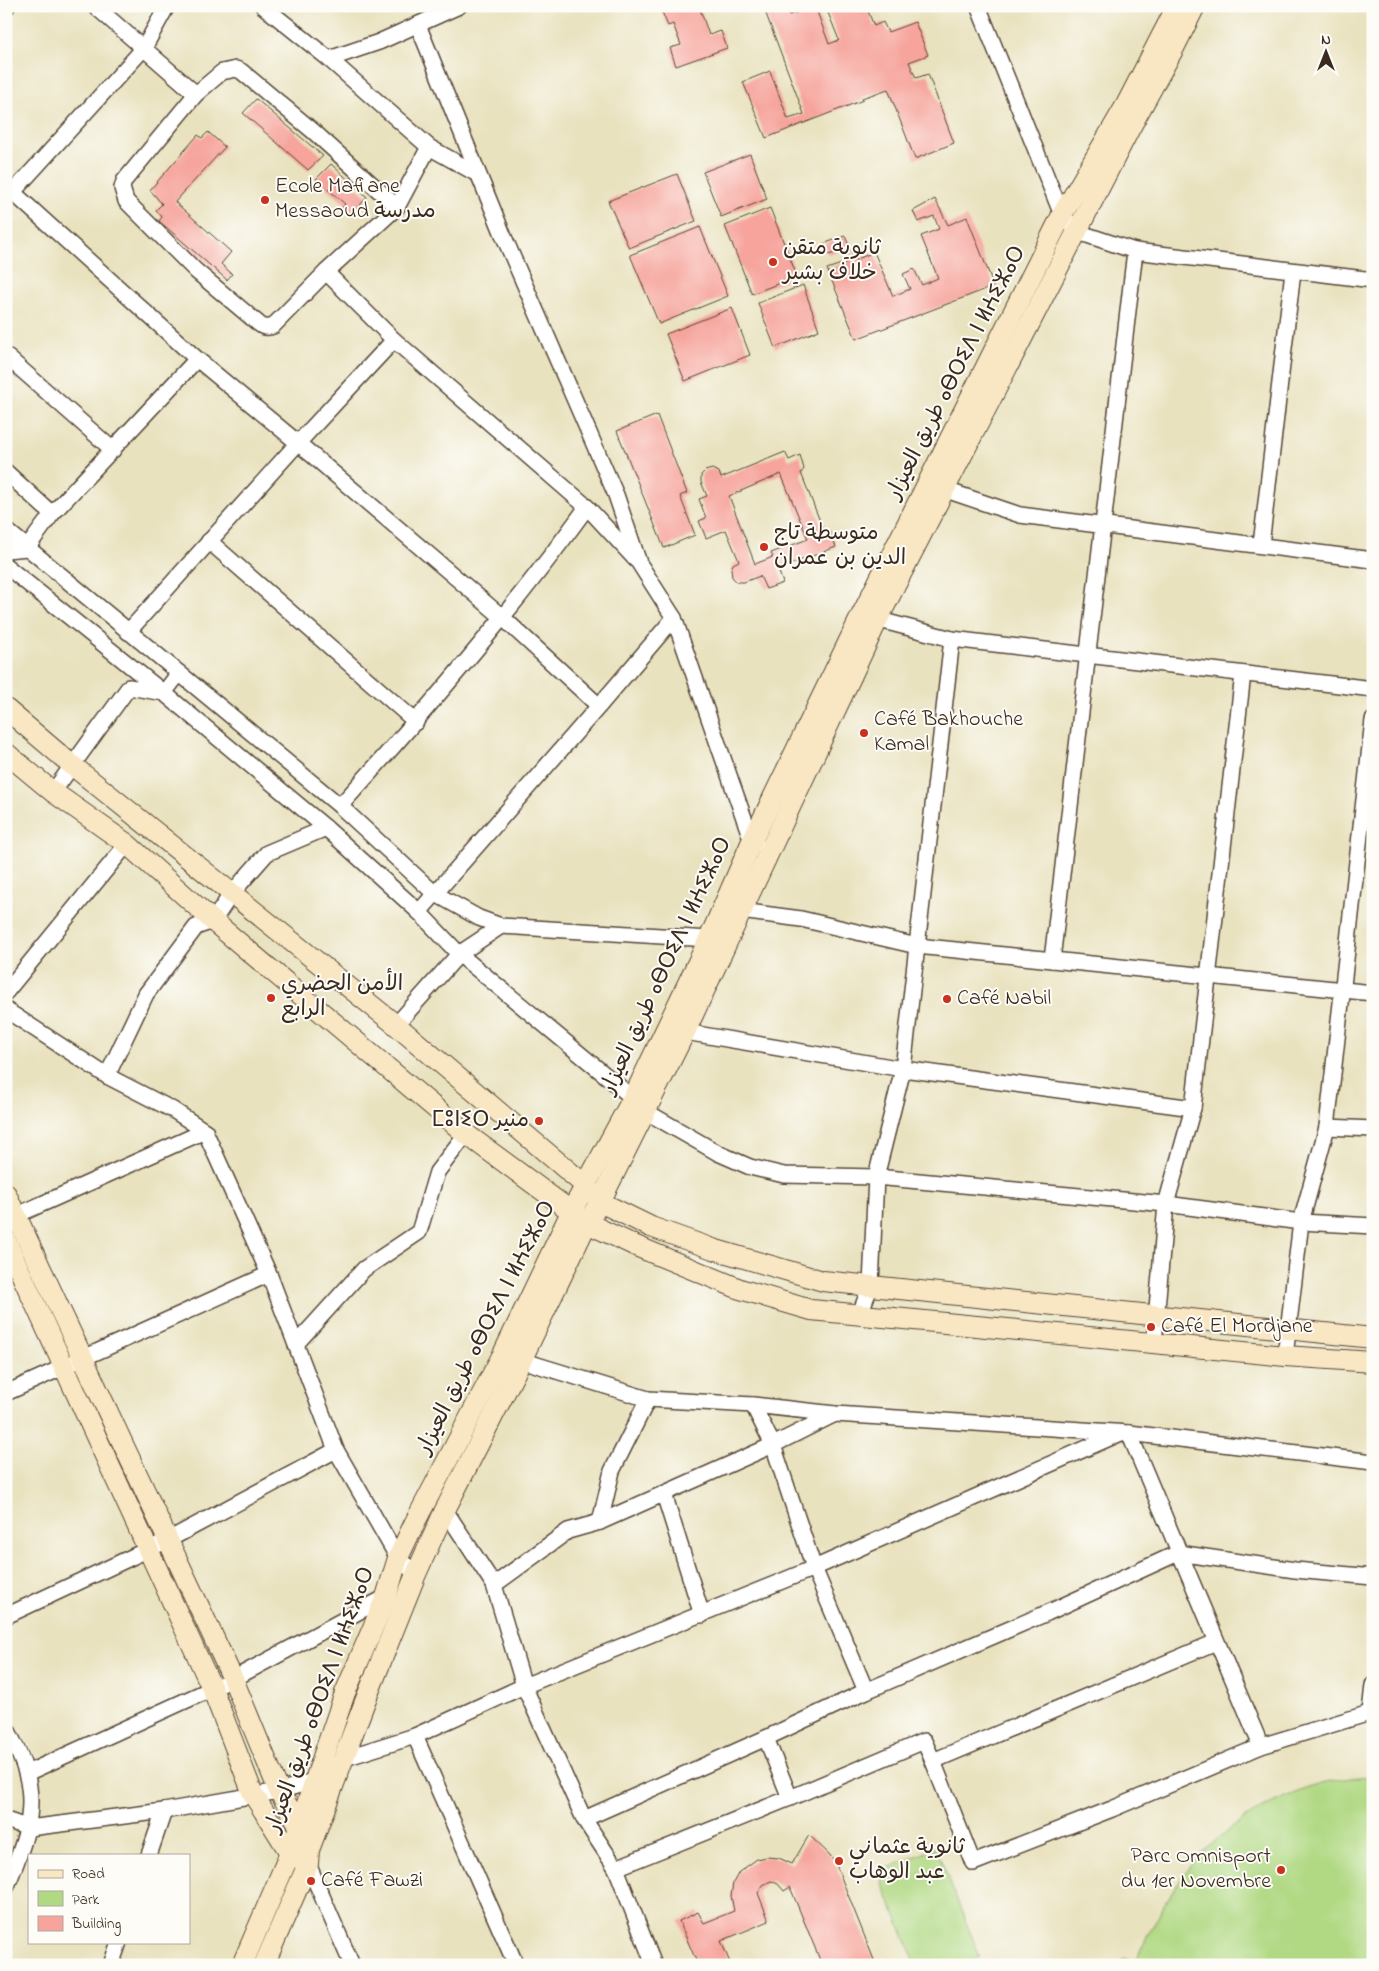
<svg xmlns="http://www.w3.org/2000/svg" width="1379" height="1971" font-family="'Indie Flower','Playpen Sans Arabic','Noto Sans Tifinagh',sans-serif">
  <rect width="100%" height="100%" fill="#fdfcf7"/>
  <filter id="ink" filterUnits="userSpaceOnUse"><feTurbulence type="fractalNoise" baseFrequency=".02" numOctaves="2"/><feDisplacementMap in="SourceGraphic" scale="10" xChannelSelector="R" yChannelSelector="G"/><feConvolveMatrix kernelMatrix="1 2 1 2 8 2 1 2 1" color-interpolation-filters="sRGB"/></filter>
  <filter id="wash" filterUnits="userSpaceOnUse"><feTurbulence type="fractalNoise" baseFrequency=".0096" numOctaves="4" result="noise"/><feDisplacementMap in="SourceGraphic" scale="20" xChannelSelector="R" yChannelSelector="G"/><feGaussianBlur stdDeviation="1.12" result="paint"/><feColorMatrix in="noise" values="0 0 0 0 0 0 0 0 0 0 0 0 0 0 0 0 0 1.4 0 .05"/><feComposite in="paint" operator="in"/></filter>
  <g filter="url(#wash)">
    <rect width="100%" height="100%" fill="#e9e2bf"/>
    <g fill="#b1d984" stroke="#768251">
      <path d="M1373,1776V1965H1121L1123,1958L1136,1961C1153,1922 1173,1886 1201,1853C1206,1848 1213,1843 1219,1838C1261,1803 1317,1778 1373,1776Z"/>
      <polygon points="936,1848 980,1957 959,1965 916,1965 878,1872"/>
    </g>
    <g id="blocks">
      <g fill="#f6a49c" fill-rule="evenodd">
        <polygon points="667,6 699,6 709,35 721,31 727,48 676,66 670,48 681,45 673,24 668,26 662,12 668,9"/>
        <polygon points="763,6 785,6 789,15 815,6 829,44 839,40 827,10 838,6 866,6 874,26 883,22 888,32 915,22 928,55 909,62 916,78 928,74 954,143 915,159 888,89 862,98 863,100 766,138 743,82 770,71 788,119 804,114"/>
        <polygon points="256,99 323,156 308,170 243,113"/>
        <polygon points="208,132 225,147 175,202 231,252 221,264 232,274 227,280 159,221 162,217 156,210 162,204 150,190 198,135 202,138"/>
        <polygon points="750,154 767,199 721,217 703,172"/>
        <polygon points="331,164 367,197 351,216 342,208 345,204 316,179"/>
        <polygon points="677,174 696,221 629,248 608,201"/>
        <polygon points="935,199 948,225 967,217 994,286 856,339 827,269 847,262 842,250 829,255 823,244 845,236 855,260 874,252 893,296 910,289 903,274 914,269 922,285 938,278 921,236 939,229 934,216 918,222 913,211"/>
        <polygon points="770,208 797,276 752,294 725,226"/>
        <polygon points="700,227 728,296 659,324 630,255"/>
        <polygon points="803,285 819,330 775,348 758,303"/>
        <polygon points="732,308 750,355 685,381 666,334"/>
        <polygon points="657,415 687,493 680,496 695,535 664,548 617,431"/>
        <path d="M785,452L789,460L800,455L804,469L801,473L825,534L830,532L836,547L778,569L783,583L766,589L760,576L744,582H737L732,577L731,569L733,564L739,561L726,530L706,538L699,521L706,518L699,499L707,496L701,482V475L705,471L712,469L719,472L721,478ZM781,474L808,539L771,553L773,557L755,564L729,496Z"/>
        <polygon points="809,1835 830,1855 837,1867 876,1965 822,1965 790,1887 784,1891 778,1884 771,1881 763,1885 758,1893 769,1921 721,1941 731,1965 698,1965 679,1921 698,1912 704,1923 734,1911 731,1896 733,1883 739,1872 757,1859 767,1857 779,1858 792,1864"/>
      </g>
    </g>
  </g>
  <g filter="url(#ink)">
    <use href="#blocks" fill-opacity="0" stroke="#554636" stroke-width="1"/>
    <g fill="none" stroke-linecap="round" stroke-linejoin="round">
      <g stroke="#554636" stroke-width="18">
        <g id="street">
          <polyline points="95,6 196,94"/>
          <polyline points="263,6 329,59 429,147 477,174"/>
          <polyline points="978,6 1062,215 1078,232 1135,251 1373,280"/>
          <polyline points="6,8 7,6"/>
          <polyline points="418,25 504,237 616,495 639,563 674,618 752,841 757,844"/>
          <polyline points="329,59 379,42 459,6"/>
          <path d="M236,69L241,71L313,131L397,207L326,272L273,326C268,328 264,328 259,324L196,271L126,201L122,188L124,181L196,94L222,72Z"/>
          <polyline points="6,186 197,359 298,443 502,617 599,706"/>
          <polyline points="13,192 144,48 167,6"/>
          <polyline points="397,207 429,147"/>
          <polyline points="326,272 394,340 587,507 636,560"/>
          <polyline points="6,356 113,450"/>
          <polyline points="6,472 52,514"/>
          <polyline points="934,486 1020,515 1373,560"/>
          <polyline points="6,530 340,806 434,893 479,918 501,926 709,939"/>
          <polyline points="209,541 416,722"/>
          <polyline points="1261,545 1293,271"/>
          <polyline points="6,550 27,548 52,514 197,359"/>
          <polyline points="6,566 164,693 326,828 419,912 459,954 633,1098 645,1111 718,1153 750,1167 784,1175 876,1177 1166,1204 1301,1222 1373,1226"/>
          <polyline points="868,617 952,639 1373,689"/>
          <polyline points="128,632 298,443 394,340"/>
          <polyline points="53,792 129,687 164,693 179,673"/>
          <path d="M340,806C427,710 511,612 587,507"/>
          <polyline points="741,911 801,919 917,946 1373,993"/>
          <polyline points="419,912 599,706 674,618"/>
          <polyline points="1052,960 1135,251"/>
          <polyline points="6,992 127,844"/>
          <polyline points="6,1010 107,1076 173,1110 205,1131 269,1274 336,1450 398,1558 416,1574"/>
          <polyline points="396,1025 459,954 501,926"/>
          <polyline points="685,1032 903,1069 1193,1108"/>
          <polyline points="107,1076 146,994 196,927 213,921 232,893 267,853 326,828"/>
          <polyline points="1327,1127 1373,1129"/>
          <polyline points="6,1220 205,1131"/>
          <polyline points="859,1316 871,1285 876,1177 903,1069 952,639"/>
          <polyline points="1154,1343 1166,1204 1193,1108 1243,674"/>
          <polyline points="296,1344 364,1269 419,1232 437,1172 466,1134"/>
          <polyline points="1285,1356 1301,1222 1327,1127 1373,720"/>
          <polyline points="511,1357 648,1399 753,1405 835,1414 1129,1433 1373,1462"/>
          <polyline points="6,1393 269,1274"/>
          <polyline points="753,1405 773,1445 814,1568 866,1691"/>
          <polyline points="1129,1433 1261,1746"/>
          <polyline points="664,1494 702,1615"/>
          <polyline points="445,1510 494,1585 524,1686 584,1819 616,1868 654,1965"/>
          <polyline points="600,1522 612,1471 648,1399"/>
          <polyline points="494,1585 568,1531 600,1522 773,1445 835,1414"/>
          <polyline points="6,1616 168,1540 336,1450"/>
          <polyline points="1370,1712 1373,1685"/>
          <path d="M6,1727C13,1741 22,1757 26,1773C38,1813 21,1852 6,1888"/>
          <polyline points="415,1736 516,1965"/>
          <polyline points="766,1738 790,1798"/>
          <polyline points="933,1761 1216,1642"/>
          <polyline points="27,1773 233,1679 386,1597"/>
          <polyline points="584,1819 766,1738 866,1691 1047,1613 1178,1553 1295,1570 1373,1577"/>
          <polyline points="6,1820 29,1828 164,1811 279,1791 313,1781 345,1758 415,1736 524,1686 814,1568 1121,1433"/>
          <polyline points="149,1855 164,1811"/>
          <polyline points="308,1864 352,1965"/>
          <polyline points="616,1868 790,1798 924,1741 933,1761 973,1863 1112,1809 1261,1746 1373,1712"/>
          <polyline points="111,1965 119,1942"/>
        </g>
      </g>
      <g stroke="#554636" stroke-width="22">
        <g id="secondary">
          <polyline points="6,709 73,766 396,1025 586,1186 600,1202 651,1227 713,1249 823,1281 1373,1338"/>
          <polyline points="6,753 53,792 127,844 213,921 466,1134 587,1223 636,1246 740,1289 811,1310 1285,1356 1373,1362"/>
          <polyline points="6,1194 233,1679 279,1791 303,1832"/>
          <polyline points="6,1241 212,1688 253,1794 290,1853 298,1858"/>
          <polyline points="242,1965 290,1853 345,1693 386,1597 398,1558 414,1524 503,1354 571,1212 633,1098 709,939 752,841 861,616 1062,215 1126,105 1177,6"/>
          <polyline points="264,1965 308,1864 309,1850 364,1704 416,1574 445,1510 521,1361 587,1223 600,1202 685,1032 878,619 1130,128 1173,50 1195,6"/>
        </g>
      </g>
      <use href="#street" stroke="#fff" stroke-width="15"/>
      <use href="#secondary" stroke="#f9e7c3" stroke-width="20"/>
    </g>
  </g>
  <g fill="#c8321e" stroke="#fdfcf7" stroke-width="2">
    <circle cx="265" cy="200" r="5"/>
    <circle cx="773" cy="262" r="5"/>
    <circle cx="764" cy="547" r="5"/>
    <circle cx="864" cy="733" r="5"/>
    <circle cx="271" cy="998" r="5"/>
    <circle cx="947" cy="999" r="5"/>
    <circle cx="539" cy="1121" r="5"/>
    <circle cx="1151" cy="1327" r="5"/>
    <circle cx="839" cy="1861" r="5"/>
    <circle cx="1281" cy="1870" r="5"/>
    <circle cx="311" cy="1881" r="5"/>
  </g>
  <g text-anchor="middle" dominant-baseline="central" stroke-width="4" stroke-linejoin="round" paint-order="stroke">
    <g font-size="22" fill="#3b2a1e" stroke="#fdfcf7" text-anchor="start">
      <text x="275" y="187">Ecole Mafiane<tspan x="275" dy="25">Messaoud مدرسة</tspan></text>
      <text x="783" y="249">ثانوية متقن<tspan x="783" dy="25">خلاف بشير</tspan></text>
      <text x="774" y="534">متوسطة تاج<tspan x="774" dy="25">الدين بن عمران</tspan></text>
      <text x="874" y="720">Café Bakhouche<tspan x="874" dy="25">Kamal</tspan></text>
      <text x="281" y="985">الأمن الحضري<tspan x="281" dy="25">الرابع</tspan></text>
      <text x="957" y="999">Café Nabil</text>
      <text x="529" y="1121" text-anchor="end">ⵎⵓⵏⵉⵔ منير</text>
      <text x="1161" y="1327">Café El Mordjane</text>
      <text x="849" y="1848">ثانوية عثماني<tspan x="849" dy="25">عبد الوهاب</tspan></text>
      <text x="1271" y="1857" text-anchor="end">Parc Omnisport<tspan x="1271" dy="25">du 1er Novembre</tspan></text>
      <text x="321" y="1881">Café Fawzi</text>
    </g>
    <g font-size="22" fill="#3b2a1e" stroke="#fdfcf7">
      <text transform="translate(957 373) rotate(-63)">طريق العيزار ⴰⴱⵔⵉⴷ ⵏ ⵍⵄⵉⵣⴰⵔ</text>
      <text transform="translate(667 966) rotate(-65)">طريق العيزار ⴰⴱⵔⵉⴷ ⵏ ⵍⵄⵉⵣⴰⵔ</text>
      <text transform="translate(487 1328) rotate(-63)">طريق العيزار ⴰⴱⵔⵉⴷ ⵏ ⵍⵄⵉⵣⴰⵔ</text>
      <text transform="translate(321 1700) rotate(-70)">طريق العيزار ⴰⴱⵔⵉⴷ ⵏ ⵍⵄⵉⵣⴰⵔ</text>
    </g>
  </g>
  <rect width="1379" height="1971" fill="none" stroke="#fdfcf7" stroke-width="25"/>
  <rect x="28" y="1854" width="162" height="90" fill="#fdfcf7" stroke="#afa8a0"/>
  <rect x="38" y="1870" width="25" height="8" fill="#f9e7c3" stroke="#afa8a0"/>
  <text x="72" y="1878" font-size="15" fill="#3b2a1e">Road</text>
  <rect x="38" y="1891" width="25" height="15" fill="#b1d984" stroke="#afa8a0"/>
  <text x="72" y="1904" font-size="15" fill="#3b2a1e">Park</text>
  <rect x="38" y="1916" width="25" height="15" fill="#f6a49c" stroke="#afa8a0"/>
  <text x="72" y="1928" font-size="15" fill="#3b2a1e">Building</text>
  <g transform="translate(1326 52)" stroke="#fdfcf7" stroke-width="4" paint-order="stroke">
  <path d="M0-4L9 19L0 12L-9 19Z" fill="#3b2a1e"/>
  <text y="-8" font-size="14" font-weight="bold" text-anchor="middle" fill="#3b2a1e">N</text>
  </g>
</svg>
